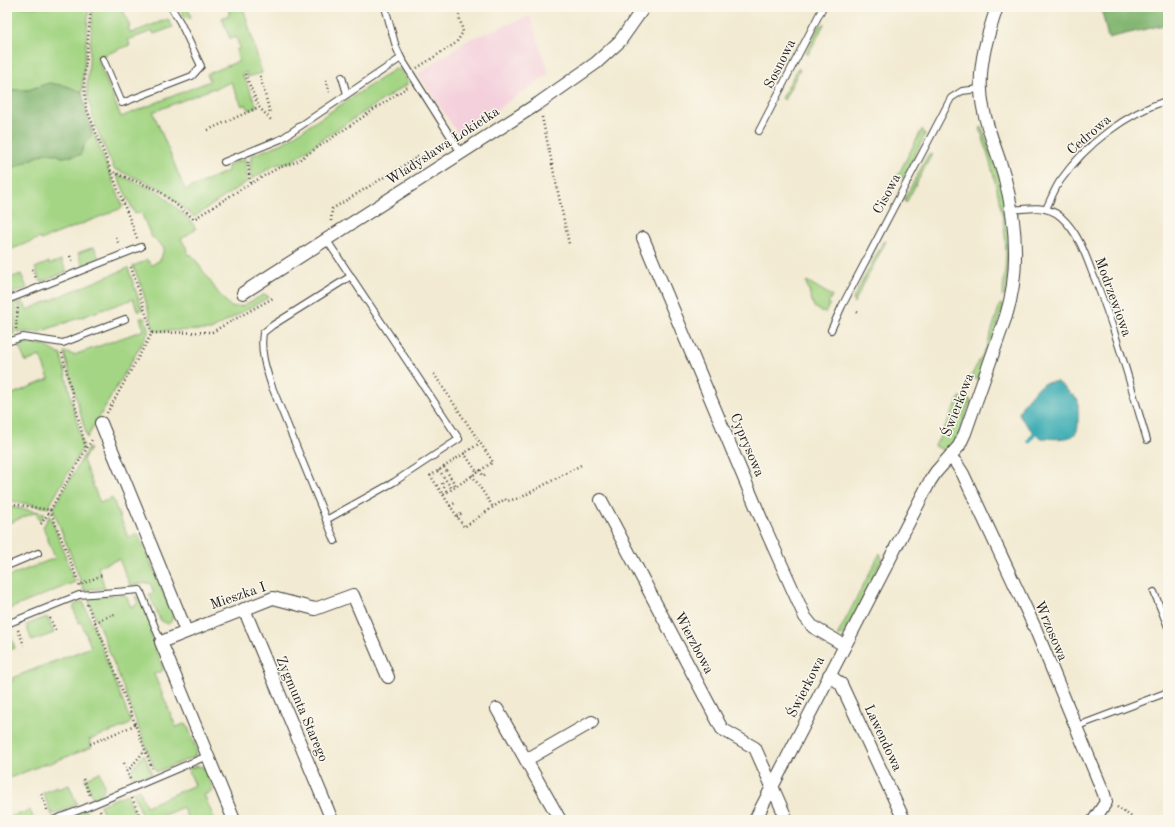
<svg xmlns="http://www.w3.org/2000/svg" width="1175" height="827" font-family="'Old Standard TT',serif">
  <rect width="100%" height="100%" fill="#fbf7ec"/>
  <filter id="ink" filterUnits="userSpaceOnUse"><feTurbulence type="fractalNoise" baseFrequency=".025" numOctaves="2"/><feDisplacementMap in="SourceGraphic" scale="8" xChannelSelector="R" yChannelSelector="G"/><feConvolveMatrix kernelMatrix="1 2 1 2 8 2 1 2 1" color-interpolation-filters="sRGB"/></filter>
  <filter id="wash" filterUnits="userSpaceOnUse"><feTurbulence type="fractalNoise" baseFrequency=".012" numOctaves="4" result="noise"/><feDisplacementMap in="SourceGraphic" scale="16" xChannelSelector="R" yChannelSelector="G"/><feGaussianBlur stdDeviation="0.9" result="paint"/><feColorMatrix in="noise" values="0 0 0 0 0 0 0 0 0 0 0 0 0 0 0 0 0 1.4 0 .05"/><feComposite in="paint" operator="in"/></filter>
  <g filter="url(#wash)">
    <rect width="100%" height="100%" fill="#f2ead2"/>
    <polygon fill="#f4cfdc" points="530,16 549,74 459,135 418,74 470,39"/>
    <g fill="#a4d584" stroke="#607850">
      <polygon points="7,7 89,7 82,92 66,86 49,83 28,90 7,90"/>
      <path d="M93,7H122L130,27L128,28L131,33L168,19L173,27L154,34L152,31L128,40L130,45L97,58L121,117L210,81L207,74L239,61L236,50L240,48L236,37L230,39L222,18L229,15V7H243L262,73L247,77L246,72L242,74L257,106L249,110L246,104L242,106L231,82L215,89L214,88L153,112L185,190L228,171V165L245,159L248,181L194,217L160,188L114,169C102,142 90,117 87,88Z"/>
      <polygon points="180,7 189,7 188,8 191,17 189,18 184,17"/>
      <polygon points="824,24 808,55 806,52 819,26"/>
      <polygon points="395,69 400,70 409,83 327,136 292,161 275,165 252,179 250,169 251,156 283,143"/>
      <polygon points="797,69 800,69 784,100 782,98"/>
      <polygon points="88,119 122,204 122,208 41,240 40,238 7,251 7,171 45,153 56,154 62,157 80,155 86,141 92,135"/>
      <path d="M982,127C992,157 1005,189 1009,221C1012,245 1008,271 1006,295L1002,296L1003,291L1004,290L1003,289C1004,277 1006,265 1006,253C1005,210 992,169 980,128Z"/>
      <polygon points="922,129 925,135 903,178 896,179"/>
      <polygon points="932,154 906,203 904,200 928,155"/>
      <polygon points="116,174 158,191 191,221 196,229 181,239 188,250 187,254 192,255 219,294 231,307 243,306 263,295 267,295 269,297 211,330 154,331 142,288 133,266 143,262 146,259 152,265 161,259 164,248 151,236 141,212 135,214"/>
      <polygon points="886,241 854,303 853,299 883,242"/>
      <polygon points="94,247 99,258 83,265 78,253"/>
      <polygon points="61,260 67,272 41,282 35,268 49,262 50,264"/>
      <polygon points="128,268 142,309 138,312 133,299 39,332 17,332 20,301 22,299 27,310"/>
      <polygon points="21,274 27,288 7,295 7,283 9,282 7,279"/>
      <polygon points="807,281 832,296 828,303 830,304 825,313 814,307 806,282"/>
      <polygon points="17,301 14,334 7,337 7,305"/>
      <polygon points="1000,304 1004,306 978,380 971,376 987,346"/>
      <polygon points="140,318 145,318 148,328 148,333 87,438 64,352 74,355 144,330"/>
      <polygon points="27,343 44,345 61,355 83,447 48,508 7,500 8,396 49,379 40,356 26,362 18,345"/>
      <polygon points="960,397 971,400 956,441 947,452 935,446"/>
      <polygon points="88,448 90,449 83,460 100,503 112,498 128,537 136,534 139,536 173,615 171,622 168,624 160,620 149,594 154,593 150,583 130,585 119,559 98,567 105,588 84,590 53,509"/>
      <polygon points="7,506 45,513 40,521 36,512 7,524"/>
      <polygon points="50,515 75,582 7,610 7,577 55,558 43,527"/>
      <polygon points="880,553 882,559 844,634 837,636"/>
      <path d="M122,595L126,596L131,607L138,604L135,596L140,598L154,631L150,634L163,668L162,671L154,674L176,727L184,724L187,725L197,750L194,757L156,772C133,715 112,656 88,599L90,597Z"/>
      <polygon points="83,601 131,722 128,725 89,740 92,747 48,764 47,763 7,779 7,683 13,681 12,678 91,647 81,622 79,623 74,610 74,605"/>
      <polygon points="47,617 54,633 32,641 26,625"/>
      <polygon points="9,632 15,648 7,651 7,633"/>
      <polygon points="144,754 152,774 134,781 130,772"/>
      <polygon points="197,766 204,767 213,791 204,795 215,820 188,820 183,807 152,820 144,820 133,792 139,789 146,806 195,785 188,769"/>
      <path d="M100,772C104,787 109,792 93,798L85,779Z"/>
      <polygon points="69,785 77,804 52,815 43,793 57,787 58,789"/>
      <polygon points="127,794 138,820 126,820 123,815 110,820 106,820 100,805"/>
      <polygon points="30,810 34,820 9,820 8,818"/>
      <polygon points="86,810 91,820 63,820"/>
    </g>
    <g fill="#83b672" stroke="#506947">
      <polygon points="1101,7 1168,7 1168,24 1108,38"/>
      <polygon points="49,83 66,86 82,92 92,135 86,141 80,155 62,157 56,154 45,153 7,171 7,90 28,90"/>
    </g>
    <path fill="#39abb2" stroke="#2a6467" d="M1058,382L1078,400C1078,406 1079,426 1077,431C1073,442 1049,438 1039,438C1035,434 1020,419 1019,414C1019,407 1038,385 1045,383C1049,382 1054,382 1058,382Z"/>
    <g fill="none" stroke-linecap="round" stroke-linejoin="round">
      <polyline stroke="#39abb2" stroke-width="4.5" points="1029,441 1034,434"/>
    </g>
  </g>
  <g filter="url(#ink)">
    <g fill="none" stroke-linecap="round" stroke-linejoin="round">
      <g stroke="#3c3b37" stroke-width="8">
        <g id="lane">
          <polyline points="385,7 396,47 401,58 461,153"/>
          <polyline points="103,59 122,103 192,76 201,66 180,22 171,7"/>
          <polyline points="342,77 347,94"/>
          <polyline points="759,131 823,7"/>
          <polyline points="224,162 281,139 401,58"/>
          <path d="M1046,209C1051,199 1054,190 1060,181C1086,144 1125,114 1168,100"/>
          <path d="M1012,210C1028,208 1048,205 1061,217C1077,231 1085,253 1092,272C1115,327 1130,384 1147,440"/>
          <polyline points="326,239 459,439 394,482 326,520"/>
          <polyline points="7,300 141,247"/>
          <polyline points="831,330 842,306 951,98 962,91 980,89"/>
          <polyline points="7,342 23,337 63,343 125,319"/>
          <path d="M335,541L272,387C266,369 260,352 263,333L273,325L351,276"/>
          <polyline points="7,566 38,553"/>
          <polyline points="1154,592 1168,627"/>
          <polyline points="7,624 79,595 140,590 161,642"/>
          <polyline points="1075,727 1168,692"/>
          <polyline points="53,820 85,808 207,756"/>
        </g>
      </g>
      <g stroke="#3c3b37" stroke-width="14">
        <g id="street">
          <polyline points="643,238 765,528 805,617 813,627 844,645"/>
          <polyline points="243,293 539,103 596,63 620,41 644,7"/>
          <polyline points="101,423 186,631"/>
          <polyline points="950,457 956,463 963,474 1035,628 1104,794 1106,802 1094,820"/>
          <polyline points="601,500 722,729 755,748 787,820"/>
          <polyline points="244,609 332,820"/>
          <polyline points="829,675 841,684 904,820"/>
          <polyline points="497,709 560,820"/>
          <polyline points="526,760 592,722"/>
          <polyline points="234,820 161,642 273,598 315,609 353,595 388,677"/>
          <path d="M755,820L930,481L936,472L959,446L965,433L1006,316C1020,271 1016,220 1004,175C996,147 982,119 981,90C979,62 988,34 997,7"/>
        </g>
      </g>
      <g stroke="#3c3b37" stroke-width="2.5" stroke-dasharray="1 3" stroke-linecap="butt">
        <polyline points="91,7 84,81 86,107 137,238"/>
        <polyline points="417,68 456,43 463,32 457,7"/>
        <polyline points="245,74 259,107 272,121"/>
        <polyline points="260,76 270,113"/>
        <polyline points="326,80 330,92"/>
        <polyline points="542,117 569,244"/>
        <polyline points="208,130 259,107"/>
        <polyline points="248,162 250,183"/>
        <polyline points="110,171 158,190 194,219 241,189 278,168 296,162 409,86"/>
        <polyline points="331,221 332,209 419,156 430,158"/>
        <polyline points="116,238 119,245"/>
        <polyline points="70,256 73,263"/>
        <polyline points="32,269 36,278"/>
        <polyline points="857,312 860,314"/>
        <polyline points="16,329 18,306"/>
        <polyline points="152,333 212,332 273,298"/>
        <polyline points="62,353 86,449"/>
        <polyline points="434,374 493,462 443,495"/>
        <polyline points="107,413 152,333 131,267"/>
        <polyline points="464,453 477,472"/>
        <polyline points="444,467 456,486"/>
        <polyline points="439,470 452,489"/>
        <polyline points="480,470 483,476 486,474"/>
        <polyline points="430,475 464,527 505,499 507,501 520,498 583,464"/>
        <polyline points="472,475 493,507"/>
        <polyline points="430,476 480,443"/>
        <polyline points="442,483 447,492"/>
        <polyline points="7,503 50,510 93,438"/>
        <polyline points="450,506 455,503"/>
        <polyline points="50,510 80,586"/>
        <polyline points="457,517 462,513"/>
        <polyline points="41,524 50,511"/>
        <polyline points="82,584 102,575"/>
        <polyline points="87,604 106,648 152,768"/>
        <polyline points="50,618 56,632"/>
        <polyline points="95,622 117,613"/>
        <polyline points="18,630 24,645"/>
        <polyline points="90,744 135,725"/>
        <polyline points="124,763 127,772"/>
        <polyline points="83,779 90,795"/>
        <polyline points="130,779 127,772 145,750"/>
        <polyline points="41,794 48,812"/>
        <polyline points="132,798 141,820"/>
        <polyline points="1117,807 1136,820"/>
        <polyline points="100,811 104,820"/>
      </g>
      <use href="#lane" stroke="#fff" stroke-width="6"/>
      <use href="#street" stroke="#fff" stroke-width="12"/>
    </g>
  </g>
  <g text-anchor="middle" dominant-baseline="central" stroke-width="3" stroke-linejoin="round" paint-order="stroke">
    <g font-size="14" fill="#1c1c1c" stroke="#fbf7ec">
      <text transform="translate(780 64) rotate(-63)">Sosnowa</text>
      <text transform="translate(1089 135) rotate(-41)">Cedrowa</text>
      <text transform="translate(443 146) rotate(-33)">Władysława Łokietka</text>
      <text transform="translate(887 194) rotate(-62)">Cisowa</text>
      <text transform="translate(1113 297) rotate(70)">Modrzewiowa</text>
      <text transform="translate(958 405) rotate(-69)">Świerkowa</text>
      <text transform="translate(747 445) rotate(67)">Cyprysowa</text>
      <text transform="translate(238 596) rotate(-19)">Mieszka I</text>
      <text transform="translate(1051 631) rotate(67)">Wrzosowa</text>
      <text transform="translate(694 643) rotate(62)">Wierzbowa</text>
      <text transform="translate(806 687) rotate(-63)">Świerkowa</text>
      <text transform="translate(302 709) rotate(67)">Zygmunta Starego</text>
      <text transform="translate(883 738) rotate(65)">Lawendowa</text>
    </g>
  </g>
  <rect width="1175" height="827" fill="none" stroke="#fbf7ec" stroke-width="24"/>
</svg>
